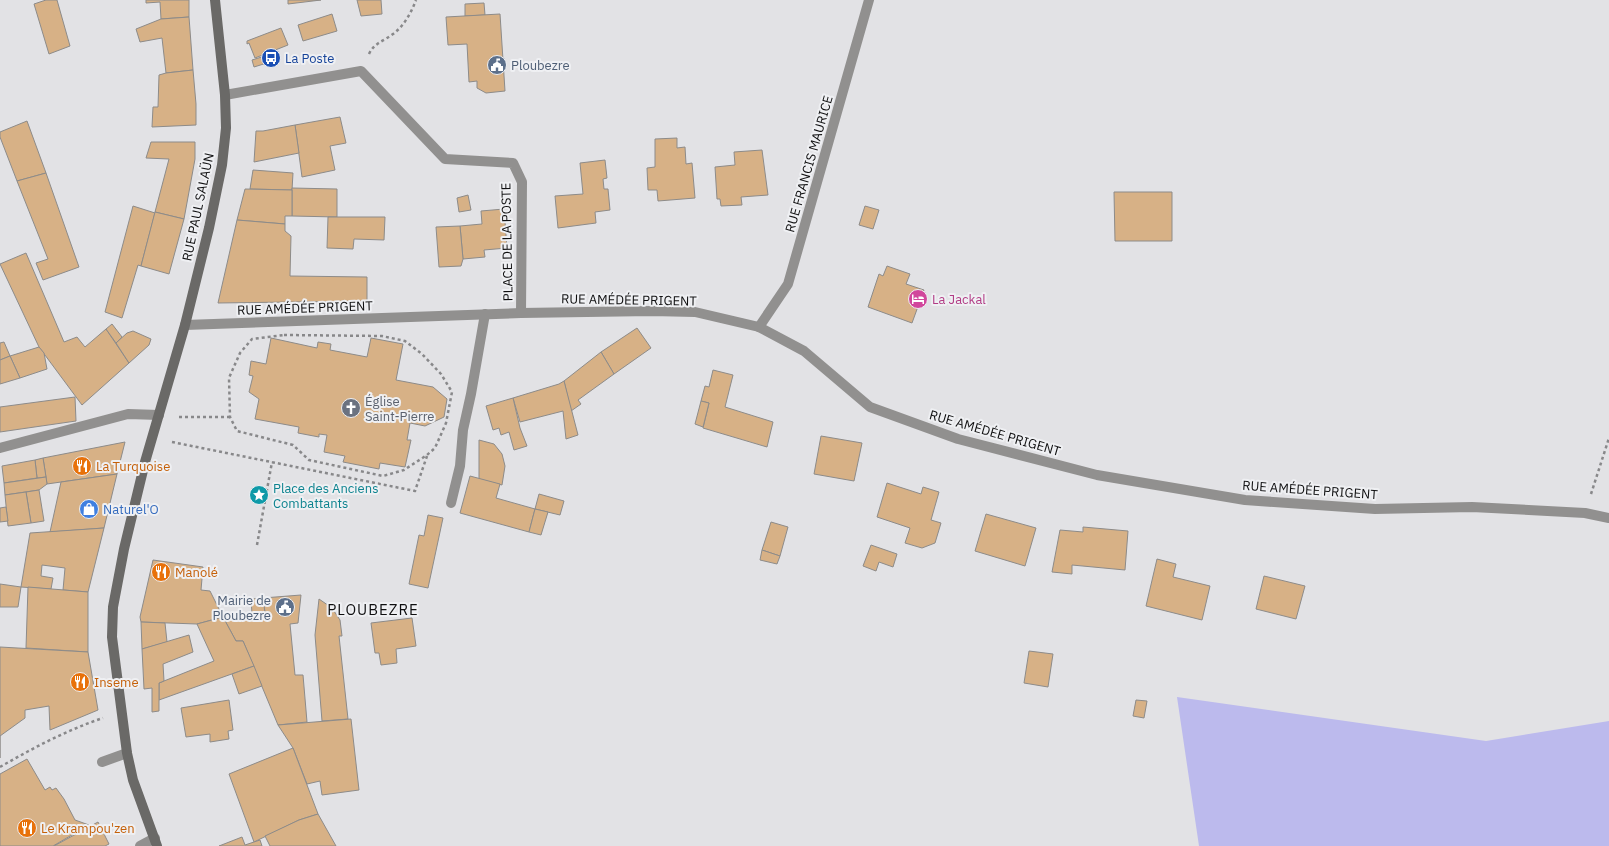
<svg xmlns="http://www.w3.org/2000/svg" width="1609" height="846" font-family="'IBM Plex Sans',sans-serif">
  <rect width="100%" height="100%" fill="#e2e2e5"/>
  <polygon fill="#bcbaed" points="1177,697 1486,741 1609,721 1609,846 1199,846"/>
  <g fill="#d7b186" stroke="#8d8b89">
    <polygon points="46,0 57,0 70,46 49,54 34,4"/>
    <polygon points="146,0 189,0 189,17 161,19 160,2 146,3"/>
    <polygon points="288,0 321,0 288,4"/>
    <polygon points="357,0 381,0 382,14 361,16"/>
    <polygon points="484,3 485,15 465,16 465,4"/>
    <polygon points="332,14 337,31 303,41 298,25"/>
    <polygon points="500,14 505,91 486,93 477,88 477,81 469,82 467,44 448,45 446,17"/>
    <polygon points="189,17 193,70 166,73 162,38 140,42 136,29 161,19"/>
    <polygon points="281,28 288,45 255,58 249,43 247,44 247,41"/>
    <polygon points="268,55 270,62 254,67 252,60"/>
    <polygon points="193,70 196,104 196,125 152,127 153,107 158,107 159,75 166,73"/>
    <polygon points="340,117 346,143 330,146 335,170 302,177 295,125"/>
    <polygon points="27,121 46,173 17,181 0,137 0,132"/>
    <polygon points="295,125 299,153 254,162 256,131 263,131"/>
    <polygon points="677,138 677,148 685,147 686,164 692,163 695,198 658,201 657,190 648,190 647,168 655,167 655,139"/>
    <polygon points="151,142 195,142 195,159 184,219 155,212 169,159 146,158"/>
    <polygon points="762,150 768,195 741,197 742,205 721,206 720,199 717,199 715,167 735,165 734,152"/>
    <polygon points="605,160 607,178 603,179 604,189 608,189 610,210 595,212 596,223 558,228 555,196 583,194 580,163"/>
    <polygon points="253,170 293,173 292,190 250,189"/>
    <polygon points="46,173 79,267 43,280 36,263 48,259 17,181"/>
    <polygon points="292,188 337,189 337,217 292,216"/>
    <polygon points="245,189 292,190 292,216 285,216 285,224 237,220"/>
    <polygon points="1114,192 1172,192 1172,241 1115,241"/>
    <polygon points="468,195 471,210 459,212 457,198"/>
    <polygon points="133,206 155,213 141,266 138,265 122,318 105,312"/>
    <polygon points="865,206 879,210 873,229 859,225"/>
    <polygon points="504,209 507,248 484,250 485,257 463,259 460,226 482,224 481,211"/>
    <polygon points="155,212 184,219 169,274 141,266"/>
    <polygon points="328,217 385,217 384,240 354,239 353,249 327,248"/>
    <polygon points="237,220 285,224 285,231 291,236 290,276 367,277 367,301 218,303"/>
    <polygon points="460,226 463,259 461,266 439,267 436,227"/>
    <polygon points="26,253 64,342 77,337 85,347 106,329 129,363 82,405 39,347 0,264"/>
    <polygon points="887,266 910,274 906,284 924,290 912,323 868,307 879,274 883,276"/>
    <polygon points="112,324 122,337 116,343 106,329"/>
    <polygon points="637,328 651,348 614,374 601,352"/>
    <polygon points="133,331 151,339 149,345 129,363 116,343 127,333"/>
    <polygon points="271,338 317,348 318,342 331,344 330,350 367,357 371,338 403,344 396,380 433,387 447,399 444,417 425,426 410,423 407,440 411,440 405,467 380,463 379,469 343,462 345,456 324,452 327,435 319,434 319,437 298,433 299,427 255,419 259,399 249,392 253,376 249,375 251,361 266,364"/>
    <polygon points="4,342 10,356 0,360 0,343"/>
    <polygon points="39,347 44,353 47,369 20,378 10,356"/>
    <polygon points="601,352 614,374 578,400 581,404 571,411 564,381"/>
    <polygon points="10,356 20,378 0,384 0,360"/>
    <polygon points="713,370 733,375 725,407 773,422 767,447 703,428 709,403 701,401 705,386 709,387"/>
    <polygon points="564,381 578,435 566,439 563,411 520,422 513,398 559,384"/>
    <polygon points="75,397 76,421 0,432 0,407"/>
    <polygon points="513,398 520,428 527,446 514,450 509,432 501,435 499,428 493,430 486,406"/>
    <polygon points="701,401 709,403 703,427 695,424"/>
    <polygon points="821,436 862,443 854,481 814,474"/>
    <polygon points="479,440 494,444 502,454 505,466 502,485 479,479"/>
    <polygon points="125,442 117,474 47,484 43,458"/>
    <polygon points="43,458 46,477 37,478 35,460"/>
    <polygon points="35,460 37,478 4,483 2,466"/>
    <polygon points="117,474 104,528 50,532 61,482"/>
    <polygon points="470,476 500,484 496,498 535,509 529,532 460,513"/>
    <polygon points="46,477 47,484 39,490 5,495 4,483"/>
    <polygon points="887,483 921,494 923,487 939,492 931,520 941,523 935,543 922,548 905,543 910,528 877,517"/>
    <polygon points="39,490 44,521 31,523 26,492"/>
    <polygon points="26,492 31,523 8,526 5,495"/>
    <polygon points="539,494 564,501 560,515 535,509"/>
    <polygon points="6,507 8,521 0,522 0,508"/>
    <polygon points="535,509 548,512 541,535 529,532"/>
    <polygon points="986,514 1036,528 1025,566 975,551"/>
    <polygon points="428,515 443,518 428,588 409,584 419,535 424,536"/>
    <polygon points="771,522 788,527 780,556 762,550"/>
    <polygon points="1083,527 1128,531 1125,570 1072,565 1072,574 1052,572 1060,530 1083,532"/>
    <polygon points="104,528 88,592 63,590 65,568 42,565 41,576 53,578 51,589 21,587 30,533"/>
    <polygon points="871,545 897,554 893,567 879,562 876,571 863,566"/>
    <polygon points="762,550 780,556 777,564 760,560"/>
    <polygon points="1157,559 1176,564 1173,577 1210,586 1202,620 1146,606"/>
    <polygon points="153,560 203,567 201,590 210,591 223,617 197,624 141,622 140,617"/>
    <polygon points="1264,576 1305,586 1296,619 1256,609"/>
    <polygon points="0,584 21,587 18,607 0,607"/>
    <polygon points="28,587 88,592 88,652 26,648"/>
    <polygon points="301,595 298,623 290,624 295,675 303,675 307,722 278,725 243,641 236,641 223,617 265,613 263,598"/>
    <polygon points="263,598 265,613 252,614 251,599"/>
    <polygon points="319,599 332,608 340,620 342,636 339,636 348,719 322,721 315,635"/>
    <polygon points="223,617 236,641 243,641 254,666 159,700 159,683 214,661 197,624"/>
    <polygon points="412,618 416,646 396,649 397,663 381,665 379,653 375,653 371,623"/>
    <polygon points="141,622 165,623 167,642 142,649"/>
    <polygon points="189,635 193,652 163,664 164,681 159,683 159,711 152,712 152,688 144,689 142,649"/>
    <polygon points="0,647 88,652 98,710 50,730 49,706 25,710 25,718 0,736 0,758"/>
    <polygon points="1029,651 1053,654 1048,687 1024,683"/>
    <polygon points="254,666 262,686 239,694 232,674"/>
    <polygon points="229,700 233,730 228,731 229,739 210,742 210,734 186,737 181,708"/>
    <polygon points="1136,700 1147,701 1144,718 1133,716"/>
    <polygon points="351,719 359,790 322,795 320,781 307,784 293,748 278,725"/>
    <polygon points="293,748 318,814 299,820 254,842 229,774"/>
    <polygon points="27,759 45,790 50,787 52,790 56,788 64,799 75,820 89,825 53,846 0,846 0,774"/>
    <polygon points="318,814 336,846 270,846 265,836 299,820"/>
    <polygon points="98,822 109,844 105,846 54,846"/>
    <polygon points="242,837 245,845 260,840 262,846 219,846"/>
  </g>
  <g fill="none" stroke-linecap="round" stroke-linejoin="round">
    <g stroke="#88888a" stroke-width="2.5" stroke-dasharray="3 3" stroke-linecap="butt">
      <path d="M369,54C374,43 384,41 393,34C404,26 411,13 416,0"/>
      <polygon points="284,335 382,336 405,341 422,354 441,374 452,392 446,423 435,448 427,455 404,470 383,476 309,460 293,445 237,431 230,417 229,378 240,353 252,339"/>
      <polyline points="179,417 230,417"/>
      <polyline points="172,442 415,491 427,456"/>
      <polyline points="1591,494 1609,438"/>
      <polyline points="257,545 272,462"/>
      <path d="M0,767C33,748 67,730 103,718"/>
    </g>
    <g stroke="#91908f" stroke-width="10">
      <polyline points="451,503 460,466 463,430 471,394 485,314"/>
      <polyline points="102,762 127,753"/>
    </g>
    <g stroke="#91908f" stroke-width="10">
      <polyline points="225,95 361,71 445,159 513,163 522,182 521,313"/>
      <polyline points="185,325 521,313 652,311 695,312 759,327 804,351 870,407 958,439 1097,475 1245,500 1375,509 1472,507 1585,513 1609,518"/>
      <polyline points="759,327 788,284 869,0"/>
      <polyline points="0,448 128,414 159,415"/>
      <polyline points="140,846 155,838"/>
    </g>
    <polyline stroke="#6a6967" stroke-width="10" points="157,846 133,780 127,753 112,637 113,607 124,549 145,462 185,325 209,228 222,165 226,128 225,95 215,0"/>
  </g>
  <defs>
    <g id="bus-disc" transform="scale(1)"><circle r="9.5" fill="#1a4fb4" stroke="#eff0f3"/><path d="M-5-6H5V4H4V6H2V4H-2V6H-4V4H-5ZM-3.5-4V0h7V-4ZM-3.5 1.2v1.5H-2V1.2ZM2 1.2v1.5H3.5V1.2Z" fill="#fff"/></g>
    <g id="civic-disc" transform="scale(1)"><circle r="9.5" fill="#5c6f8a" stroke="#eff0f3"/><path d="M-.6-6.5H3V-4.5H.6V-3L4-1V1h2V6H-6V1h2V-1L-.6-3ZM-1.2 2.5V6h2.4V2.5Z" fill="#fff"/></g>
    <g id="hotel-disc" transform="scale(1)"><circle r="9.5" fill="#d1479c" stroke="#eff0f3"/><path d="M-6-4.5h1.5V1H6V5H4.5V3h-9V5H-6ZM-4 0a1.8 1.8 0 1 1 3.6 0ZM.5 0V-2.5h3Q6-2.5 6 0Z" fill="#fff"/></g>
    <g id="church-disc" transform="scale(1)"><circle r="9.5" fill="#6b7280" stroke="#eff0f3"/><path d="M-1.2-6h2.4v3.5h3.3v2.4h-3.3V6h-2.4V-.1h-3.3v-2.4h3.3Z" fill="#fff"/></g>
    <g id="restaurant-disc" transform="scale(1)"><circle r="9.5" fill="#e8710a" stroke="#eff0f3"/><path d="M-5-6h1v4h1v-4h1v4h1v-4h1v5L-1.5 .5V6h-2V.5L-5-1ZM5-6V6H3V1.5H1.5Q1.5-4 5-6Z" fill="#fff"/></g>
    <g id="sight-disc" transform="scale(1)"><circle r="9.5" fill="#0f9aa8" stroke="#eff0f3"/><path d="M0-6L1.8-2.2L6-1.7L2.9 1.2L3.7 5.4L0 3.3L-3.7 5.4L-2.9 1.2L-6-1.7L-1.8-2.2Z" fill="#fff"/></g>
    <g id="shop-disc" transform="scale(1)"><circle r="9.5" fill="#3f7fe0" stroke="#eff0f3"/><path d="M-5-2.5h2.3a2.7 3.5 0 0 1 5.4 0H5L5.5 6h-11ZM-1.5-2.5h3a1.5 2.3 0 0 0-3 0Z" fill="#fff"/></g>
  </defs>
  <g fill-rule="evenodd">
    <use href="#bus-disc" x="271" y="58"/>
    <use href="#civic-disc" x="497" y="65"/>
    <use href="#hotel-disc" x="918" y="299"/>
    <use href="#church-disc" x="351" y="408"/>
    <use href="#restaurant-disc" x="82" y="466"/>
    <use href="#sight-disc" x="259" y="495"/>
    <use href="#shop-disc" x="89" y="509"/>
    <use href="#restaurant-disc" x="161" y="572"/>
    <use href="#civic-disc" x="285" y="607"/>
    <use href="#restaurant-disc" x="80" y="682"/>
    <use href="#restaurant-disc" x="27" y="828"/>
  </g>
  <g text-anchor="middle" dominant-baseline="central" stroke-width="4" stroke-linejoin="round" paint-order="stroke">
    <g font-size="13" fill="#164399" stroke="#eff0f3" text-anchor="start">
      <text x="285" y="58">La Poste</text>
    </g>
    <g font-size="13" fill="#4e5e75" stroke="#eff0f3" text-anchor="start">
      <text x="511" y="65">Ploubezre</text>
      <text x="271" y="600" text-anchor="end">Mairie de<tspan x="271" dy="15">Ploubezre</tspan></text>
    </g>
    <g font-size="13" fill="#0f0f10" stroke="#eff0f3">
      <text transform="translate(809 164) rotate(-74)">RUE FRANCIS MAURICE</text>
      <text transform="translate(198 207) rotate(-78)">RUE PAUL SALAÜN</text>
      <text transform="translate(507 242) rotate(-91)">PLACE DE LA POSTE</text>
      <text transform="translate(629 300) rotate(1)">RUE AMÉDÉE PRIGENT</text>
      <text transform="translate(305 308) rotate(-2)">RUE AMÉDÉE PRIGENT</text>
      <text transform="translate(995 433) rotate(16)">RUE AMÉDÉE PRIGENT</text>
      <text transform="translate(1310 490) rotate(4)">RUE AMÉDÉE PRIGENT</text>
    </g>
    <g font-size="13" fill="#b23c85" stroke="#eff0f3" text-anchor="start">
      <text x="932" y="299">La Jackal</text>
    </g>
    <g font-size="13" fill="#5b616d" stroke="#eff0f3" text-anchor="start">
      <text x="365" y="401">Église<tspan x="365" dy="15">Saint-Pierre</tspan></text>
    </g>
    <g font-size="13" fill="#c56008" stroke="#eff0f3" text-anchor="start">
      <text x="96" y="466">La Turquoise</text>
      <text x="175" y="572">Manolé</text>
      <text x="94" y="682">Inseme</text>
      <text x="41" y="828">Le Krampou'zen</text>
    </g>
    <g font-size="13" fill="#0d838f" stroke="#eff0f3" text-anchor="start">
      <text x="273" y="488">Place des Anciens<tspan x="273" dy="15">Combattants</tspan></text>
    </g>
    <g font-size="13" fill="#366cbe" stroke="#eff0f3" text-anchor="start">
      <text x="103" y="509">Naturel'O</text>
    </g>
    <g font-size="15" letter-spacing="1" fill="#0f0f10" stroke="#eff0f3">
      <text x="373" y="609">PLOUBEZRE</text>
    </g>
  </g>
</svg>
